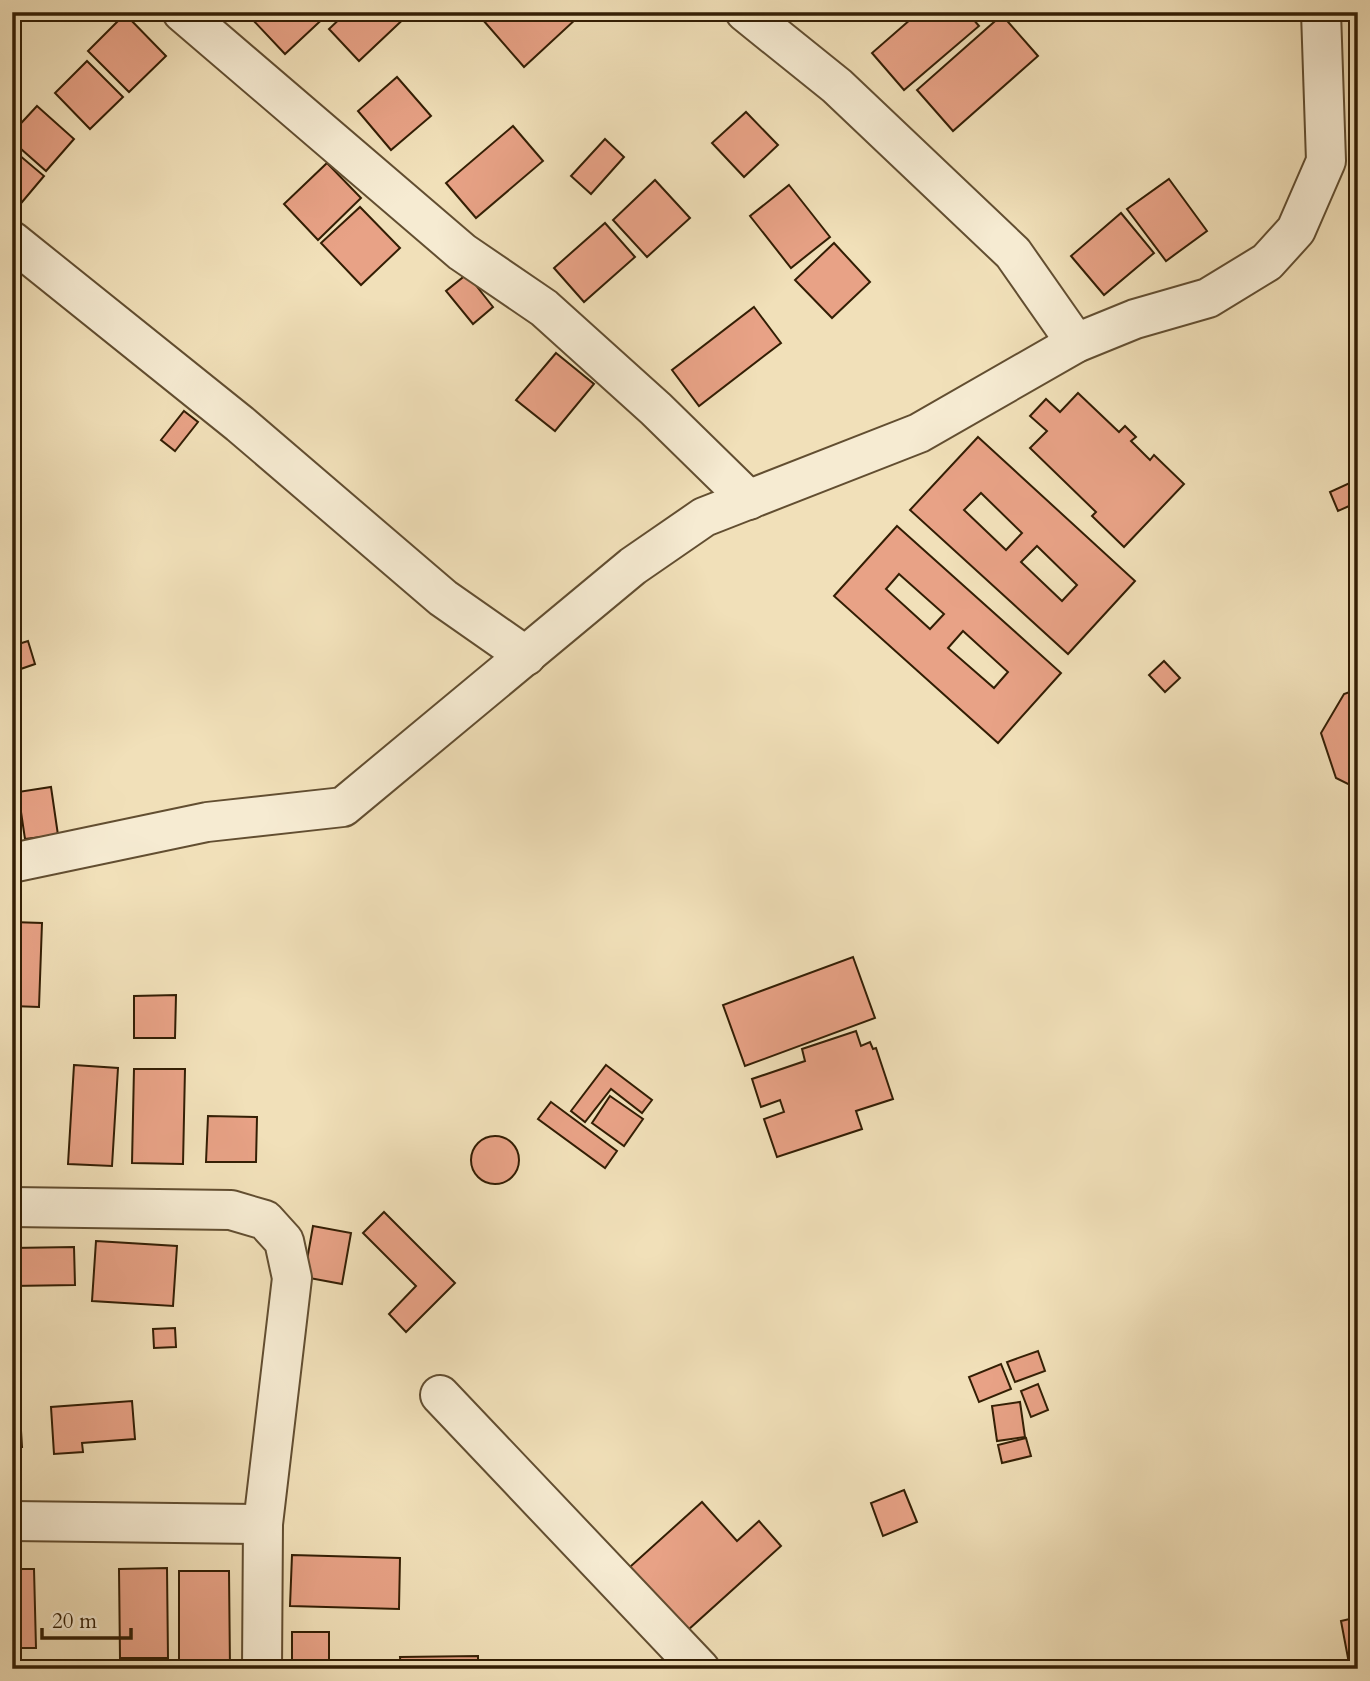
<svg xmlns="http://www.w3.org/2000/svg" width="1370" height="1681" font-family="Cardo,serif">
  <rect width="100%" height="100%" fill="#f1e0b9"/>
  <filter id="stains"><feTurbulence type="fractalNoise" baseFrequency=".00286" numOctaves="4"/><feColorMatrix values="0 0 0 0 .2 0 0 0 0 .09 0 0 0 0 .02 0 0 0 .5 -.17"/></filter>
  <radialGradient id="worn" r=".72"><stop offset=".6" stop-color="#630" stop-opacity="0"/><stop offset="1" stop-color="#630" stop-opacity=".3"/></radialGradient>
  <g fill="#e8a286" stroke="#331e04" stroke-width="2" fill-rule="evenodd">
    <polygon points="259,12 330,12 285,54 252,19"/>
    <polygon points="347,12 411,12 359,61 329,29"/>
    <polygon points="492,12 570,12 576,19 524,67 483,20"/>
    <polygon points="919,12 967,12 979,26 904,90 872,53"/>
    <polygon points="125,14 166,56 129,92 88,51"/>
    <polygon points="1002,15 1038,56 953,131 917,90"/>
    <polygon points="87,61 123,97 90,129 55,93"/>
    <polygon points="397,77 431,116 391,150 358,111"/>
    <polygon points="37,106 74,139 46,171 12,141 12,133"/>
    <polygon points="746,112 778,145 744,177 712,143"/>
    <polygon points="513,126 543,161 476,218 446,183"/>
    <polygon points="605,139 624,157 591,194 571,176"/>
    <polygon points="12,149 44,176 12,214"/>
    <polygon points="327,163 361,198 318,240 284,204"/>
    <polygon points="1169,179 1207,231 1166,261 1127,209"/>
    <polygon points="655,180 690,218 647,257 613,220"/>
    <polygon points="789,185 830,237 791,268 750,216"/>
    <polygon points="360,207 400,248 361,285 321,243"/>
    <polygon points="1121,213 1154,253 1104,295 1071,256"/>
    <polygon points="605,223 635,257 584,302 554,268"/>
    <polygon points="834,243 870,282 832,318 795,280"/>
    <polygon points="467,274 493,307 473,324 446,291"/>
    <polygon points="754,307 781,343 699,406 672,370"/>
    <polygon points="556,353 594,384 555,431 516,400"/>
    <polygon points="1078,393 1119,432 1125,426 1136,437 1131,441 1150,460 1154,455 1184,484 1124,547 1092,516 1096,512 1030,448 1047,431 1030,416 1046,399 1060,412"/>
    <polygon points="184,411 198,422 175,451 161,440"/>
    <path d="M978,437L1135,581L1068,654L910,510ZM981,493L1022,533L1006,550L964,510ZM1037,546L1077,585L1062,601L1021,562Z"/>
    <polygon points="1354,481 1358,489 1358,502 1338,511 1330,492"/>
    <path d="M897,526L1061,673L998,743L834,596ZM899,574L944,614L930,629L886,589ZM963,631L1008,672L994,688L948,648Z"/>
    <polygon points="28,641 35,664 12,672 12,646"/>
    <polygon points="1164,661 1180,678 1165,692 1149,675"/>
    <polygon points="1358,689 1358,789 1336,778 1321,733 1344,694"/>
    <polygon points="51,787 58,835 25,839 18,792"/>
    <polygon points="12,922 42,923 39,1007 12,1006"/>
    <polygon points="853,957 875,1018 745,1066 723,1005"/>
    <polygon points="176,995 175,1038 134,1038 134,996"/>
    <polygon points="856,1031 861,1046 870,1042 873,1049 876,1048 893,1099 856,1111 862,1129 777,1157 764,1119 784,1112 780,1100 761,1107 752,1079 805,1061 802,1049"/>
    <polygon points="74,1065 118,1068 112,1166 68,1164"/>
    <polygon points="606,1065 652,1100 642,1113 611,1089 585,1122 571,1111"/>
    <polygon points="134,1069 185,1069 183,1164 132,1163"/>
    <polygon points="610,1096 643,1119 624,1146 592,1123"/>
    <polygon points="551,1102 617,1151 605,1168 538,1119"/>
    <polygon points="208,1116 257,1117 256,1162 206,1162"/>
    <circle cx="495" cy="1160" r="24"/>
    <polygon points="384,1212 455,1283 406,1332 389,1314 416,1286 363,1233"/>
    <polygon points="313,1226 351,1233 342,1284 304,1277"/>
    <polygon points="96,1241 177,1246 173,1306 92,1301"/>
    <polygon points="74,1247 75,1285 12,1286 12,1248"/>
    <polygon points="175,1328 176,1347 154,1348 153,1329"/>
    <polygon points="12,1341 15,1341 17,1371 12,1371"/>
    <polygon points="1038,1351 1045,1371 1015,1382 1007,1362"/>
    <polygon points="1001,1364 1011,1389 979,1402 969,1377"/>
    <polygon points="12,1382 18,1382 22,1447 12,1447"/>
    <polygon points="1038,1384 1048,1410 1031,1417 1021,1391"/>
    <polygon points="132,1401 135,1439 82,1443 83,1452 54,1454 51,1407"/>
    <polygon points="1020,1402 1025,1437 997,1441 992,1406"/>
    <polygon points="1026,1438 1031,1456 1002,1463 998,1445"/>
    <polygon points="904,1490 917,1522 883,1536 871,1503"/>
    <polygon points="702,1502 737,1541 759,1521 781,1546 678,1639 621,1575"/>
    <polygon points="292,1555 400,1558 399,1609 290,1606"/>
    <polygon points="167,1568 168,1658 120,1658 119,1569"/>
    <polygon points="12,1569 34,1569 36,1648 12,1648"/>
    <polygon points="179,1571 229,1571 230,1669 179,1669"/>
    <polygon points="1358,1617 1358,1656 1348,1658 1341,1621"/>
    <rect x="292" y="1632" width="37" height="37"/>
    <polygon points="478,1656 478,1669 401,1669 400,1657"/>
  </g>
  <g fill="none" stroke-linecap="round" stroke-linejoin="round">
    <g stroke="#624e31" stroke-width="42">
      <g id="minor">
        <polyline points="182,12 462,252 544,308 656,409 749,500"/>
        <polyline points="745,12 837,86 1013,253 1076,343"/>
        <polyline points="12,241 240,424 443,598 526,656"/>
        <polyline points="12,863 207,822 343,807 633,566 704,517 919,433 1076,343 1135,319 1208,298 1267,262 1296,230 1326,161 1321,12"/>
        <polyline points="12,1207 231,1210 265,1220 284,1241 292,1278 263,1524 262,1669"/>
        <polyline points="440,1395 700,1669"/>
        <polyline points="12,1521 263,1524"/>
      </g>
    </g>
    <use href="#minor" stroke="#f6ebd2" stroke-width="38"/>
  </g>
  <rect width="1370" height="1681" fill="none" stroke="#f1e0b9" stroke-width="42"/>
  <rect x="14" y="14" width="1342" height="1653" fill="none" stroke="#331e04" stroke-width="3.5"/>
  <rect x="21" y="21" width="1328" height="1639" fill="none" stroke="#331e04" stroke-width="2"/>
  <path d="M42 1628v10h89v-10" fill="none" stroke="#331e04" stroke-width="3.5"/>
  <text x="52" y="1628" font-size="21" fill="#331e04" stroke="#f6ebd2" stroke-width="5" paint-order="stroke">20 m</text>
  <rect width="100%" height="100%" filter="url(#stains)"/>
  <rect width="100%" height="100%" fill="url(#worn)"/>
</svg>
